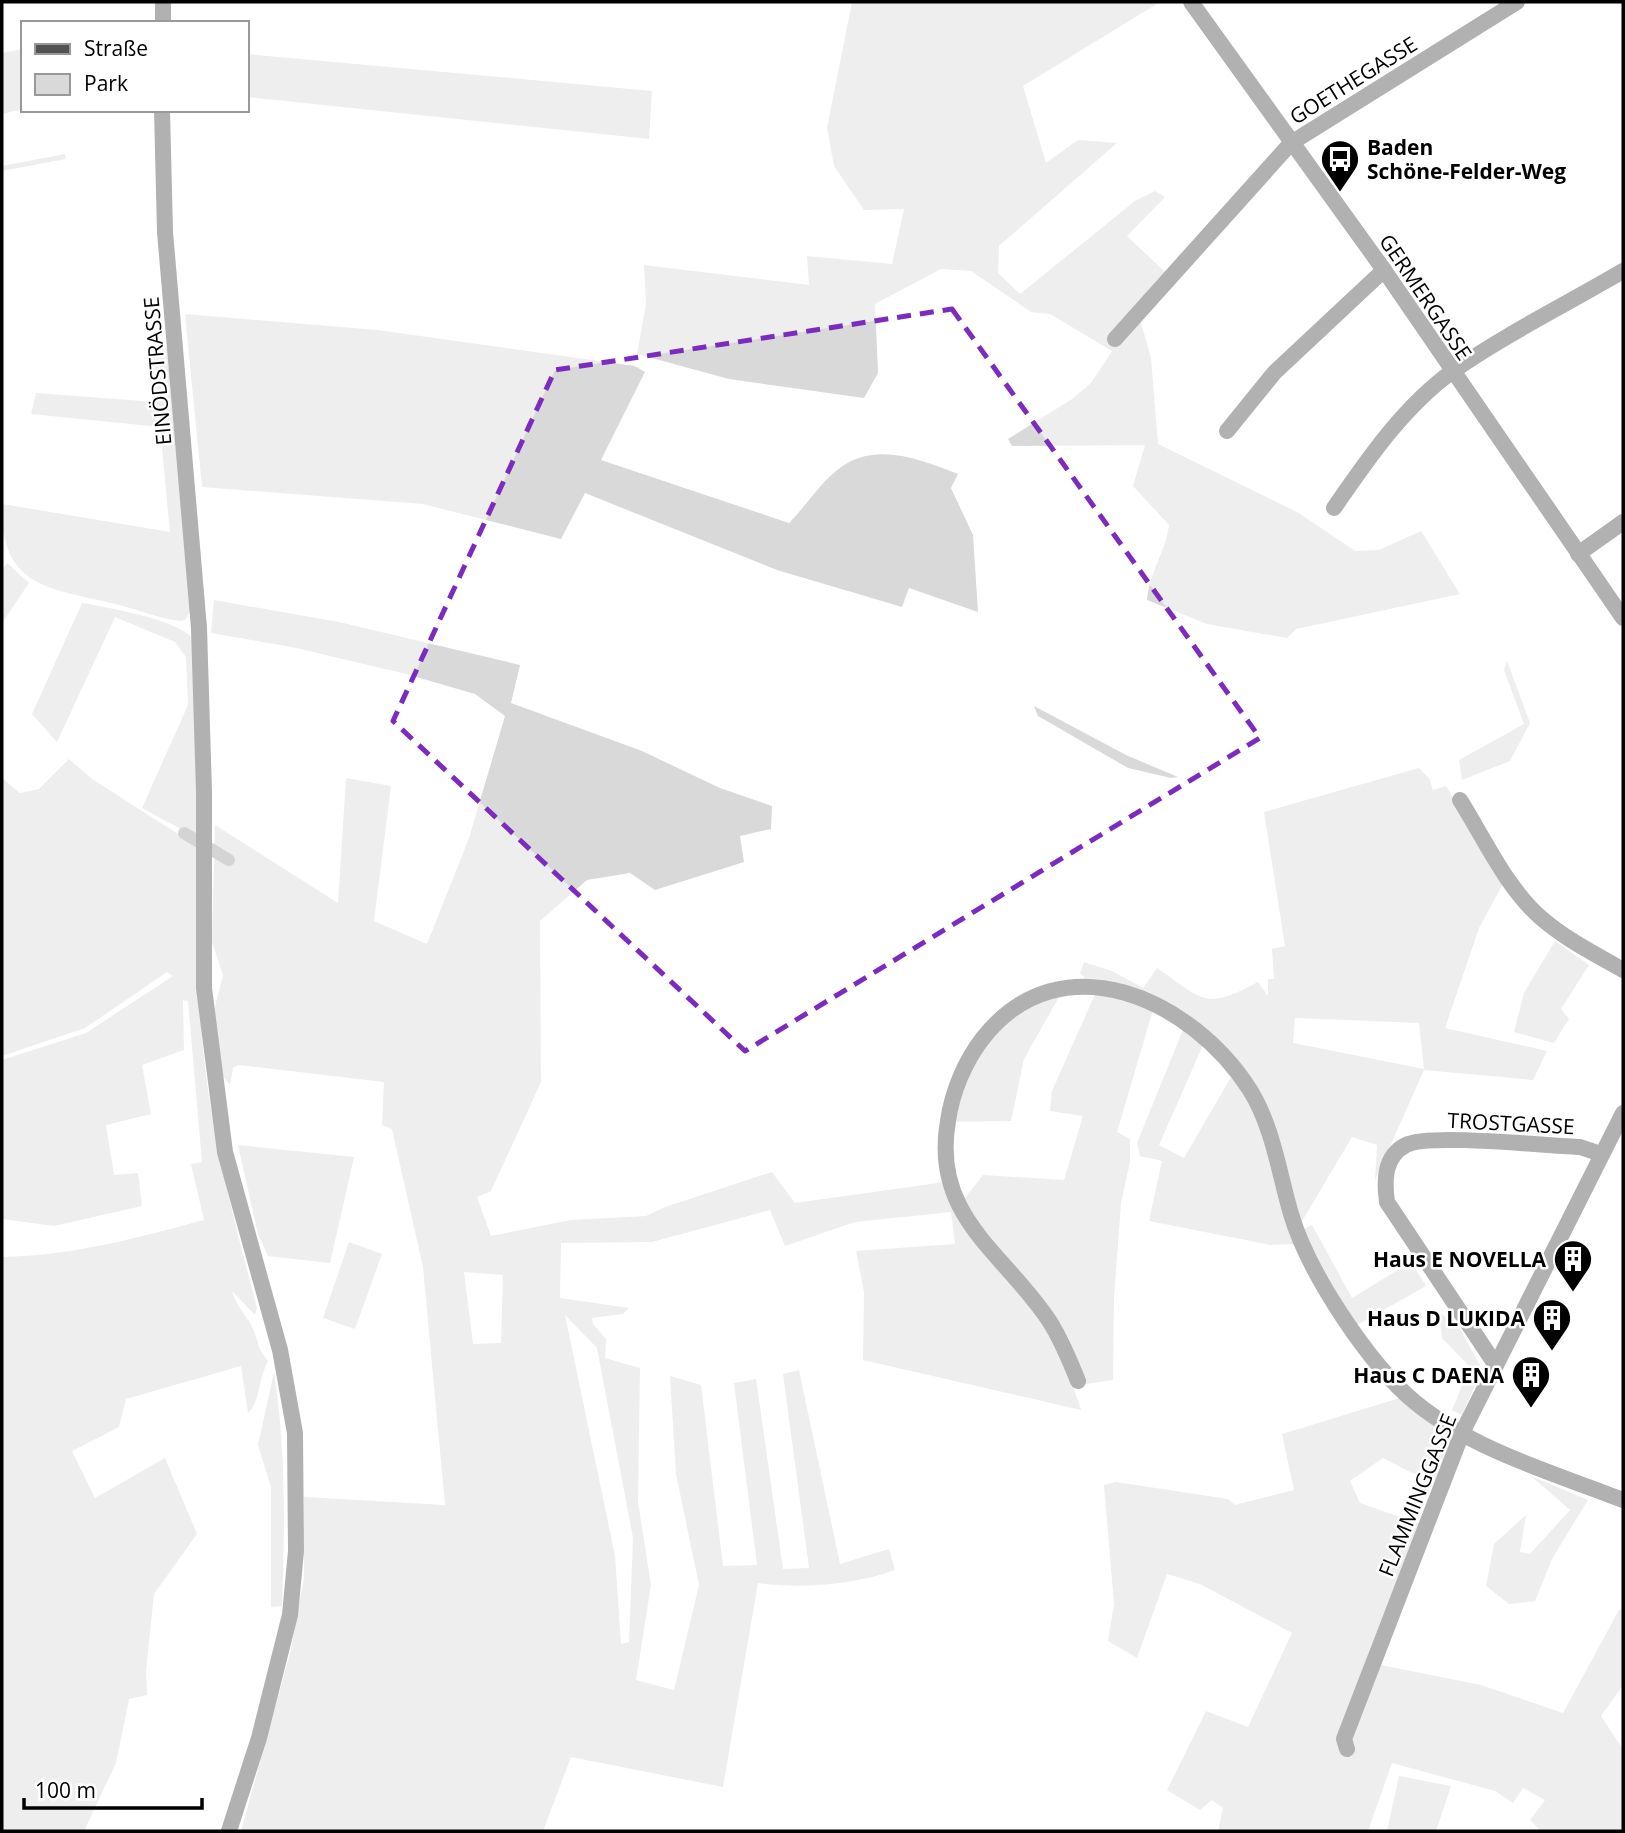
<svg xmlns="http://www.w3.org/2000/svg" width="1625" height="1833" font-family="'Open Sans',sans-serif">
  <rect width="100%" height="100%" fill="#fff"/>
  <g fill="#d9d9d9" fill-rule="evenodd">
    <path d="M852,2H1160L1023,86L1046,163L1078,140L1117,143L999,246L998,273L1020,294L1135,201L1155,191L1165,197L1127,236L1167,274L1137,309L1151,358L1158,444L1299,513L1355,551L1379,550L1421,531L1460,594L1296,629L1287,638L1207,624L1147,600C1150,570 1165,554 1169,525L1133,486L1145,445L1012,446L1008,439L1072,399L1091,383L1112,351L1050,314L1031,312L971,271L941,269L875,304L878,373L864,398L729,379L637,354L646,304L644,265L809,285L807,256L892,264L904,209L864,210L834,166L827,128Z"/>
    <polygon points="23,49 23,109 2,114 2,53"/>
    <polygon points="247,54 652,91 649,139 247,97"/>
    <polygon points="65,154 66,159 2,171 2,166"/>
    <path d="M185,314L377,330L635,366L645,372L601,460L789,523C805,507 819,485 836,471C873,440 919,459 958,474L951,488L973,535L978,612L909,588L902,607L777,570L585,493L561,539L423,504L202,487Z"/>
    <path d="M167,348L191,610L185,620L180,621C156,618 134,608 111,603C45,588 0,585 2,504L170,532L160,427L31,414L36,393L156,402L154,352Z"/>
    <polygon points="7,563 29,583 2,623 2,571"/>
    <path d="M214,600L339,622L520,665L511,703L642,751L720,788L772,806L771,829L740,836L744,862L655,890L630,873L587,880L540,921L541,1082L491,1191L477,1197L491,1236L571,1220L646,1216L665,1207L772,1172L795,1203L945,1182L963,1200L983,1175L1064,1180L1083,1116L1050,1111L1052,1091L1096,992L1153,1010L1117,1132L1130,1139V1162L1121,1203L1114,1298L1113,1380L1073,1386L1081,1410L863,1360L864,1292L856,1251L955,1244L951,1212L855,1222L785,1246L770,1210L652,1242L561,1243L560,1298L629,1308L623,1314L592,1318L593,1324L606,1339L605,1358L640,1368L638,1502L651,1585L636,1680L674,1690L699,1585L676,1474L670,1376L701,1385L723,1566L757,1565L734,1383L756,1379L783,1569L809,1568L783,1374L799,1370L840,1564L889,1549L895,1570C854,1585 801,1589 758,1583L723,1787L571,1757L543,1831H241L291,1650L304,1578V1497L445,1505L423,1267L392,1129L382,1125L384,1082L239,1065L233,1068L230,1085L220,1072L212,1018L223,975L212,942L215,825L338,903L346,778L391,786L374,921L427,944L469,838L505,716L475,694L406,674L292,647L211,633ZM464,1272L503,1275L501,1343L473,1344ZM565,1315L597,1348L633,1538L629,1642L621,1644L615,1556Z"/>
    <path d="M82,603C106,607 180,620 193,639L197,838L142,808L188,705L186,657L175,642L115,617L57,742L32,714Z"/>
    <polygon points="1507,661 1530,723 1510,761 1462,780 1459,760 1524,724 1504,670"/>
    <polygon points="1034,706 1126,755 1178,777 1171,778 1128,768 1038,716"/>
    <path d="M69,759L92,779L203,850C202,901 198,954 200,1005C204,1109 231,1208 257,1308L255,1315L232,1291C236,1307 248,1316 254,1331C260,1346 256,1346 268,1361C258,1379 261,1400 248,1413L241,1366L126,1399L119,1427L72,1451L95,1498L165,1458L197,1534L154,1594L146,1671L147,1695L129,1699L116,1763L84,1831H2V1257C71,1256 137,1238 204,1220L191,1164L202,1162L188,1001L183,1000L184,1050L142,1065L151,1114L106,1125L114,1175L138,1173L142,1206L54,1226L2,1219V1060L86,1033L173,976L167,972L85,1028L2,1056V778L20,793L39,789Z"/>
    <path d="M1419,768L1429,778L1433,790L1446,786L1505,880L1479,928L1445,1028L1547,1051L1533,1080L1424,1070L1375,1180L1377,1145L1352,1137L1301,1223L1298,1244L1271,1245L1149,1221L1162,1161L1140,1156L1137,1143L1187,1020C1162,999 1120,976 1086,979L1080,973L1084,962L1112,971L1143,988L1157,968C1204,1000 1204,1011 1258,982L1268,996V979H1274L1272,949L1285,946L1264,812ZM1295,1018L1419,1023L1424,1069L1293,1043ZM1207,1036L1238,1065L1184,1158L1159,1145Z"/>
    <polygon points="1555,941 1589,965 1561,1009 1569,1019 1554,1043 1514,1032 1524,993"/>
    <path d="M1069,979L1024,1059L1011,1121L941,1122C970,1041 981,1006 1069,979Z"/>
    <polygon points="238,1145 354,1157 330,1263 268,1256 258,1234"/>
    <polygon points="1312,1225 1352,1298 1411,1262 1426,1286 1355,1326 1326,1280 1304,1229"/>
    <polygon points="349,1242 382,1254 355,1329 323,1318"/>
    <polygon points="1439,1312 1459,1327 1482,1369 1462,1415 1452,1410 1470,1367 1442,1338"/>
    <path d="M274,1372C286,1450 285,1528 282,1606L271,1607V1487L258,1445Z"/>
    <polygon points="1400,1398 1455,1430 1434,1484 1383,1458 1350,1481 1360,1503 1420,1524 1370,1648 1351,1706 1381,1665 1481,1685 1563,1713 1619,1610 1623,1608 1623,1685 1601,1716 1623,1749 1623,1831 1541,1831 1530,1820 1545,1800 1523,1788 1513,1803 1495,1791 1392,1763 1368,1831 1218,1831 1223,1808 1212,1800 1200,1810 1167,1790 1206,1711 1248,1727 1292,1633 1200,1584 1167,1574 1137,1658 1108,1641 1114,1604 1104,1485 1116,1482 1228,1499 1235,1505 1294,1490 1282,1434"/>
    <polygon points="1531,1476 1588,1500 1552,1559 1535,1601 1509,1604 1486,1586 1494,1544 1526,1515 1520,1552 1530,1554 1570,1510"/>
    <polygon points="1399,1776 1451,1786 1436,1831 1387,1831"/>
  </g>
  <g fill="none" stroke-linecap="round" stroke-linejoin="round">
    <polyline stroke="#a0a0a0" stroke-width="12" points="184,833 229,860"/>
    <g stroke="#525252" stroke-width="16">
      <polyline points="1191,2 1384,270 1623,618"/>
      <polyline points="163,23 163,2"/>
      <polyline points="162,110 165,232 199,628 204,792 204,988 225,1152 280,1350 295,1433 296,1551 290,1615 259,1738 229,1831"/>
      <polyline points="1115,339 1291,143 1517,2"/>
      <polyline points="1227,431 1274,373 1384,270"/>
      <path d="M1334,508C1367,460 1404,406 1453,371C1506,334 1567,304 1623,271"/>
      <polyline points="1578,554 1623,522"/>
      <path d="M1460,800C1484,838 1506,887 1540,917C1565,939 1595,954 1623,970"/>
      <path d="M1495,1364L1387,1202C1384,1181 1384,1156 1406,1145C1428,1133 1548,1146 1580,1147L1601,1154"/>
      <path d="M1078,1381C1070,1361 1062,1341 1050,1322C1005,1253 931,1217 948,1121C952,1092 965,1061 983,1038C1062,938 1193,1000 1250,1090C1273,1127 1279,1173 1291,1214C1308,1272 1369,1365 1416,1403C1475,1451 1554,1473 1623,1500"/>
      <polyline points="1347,1749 1344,1739 1462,1433 1623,1113"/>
    </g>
  </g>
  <path d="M0 0H1625V1833H0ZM952,309L1260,738L745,1051L393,721L555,370Z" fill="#fff" fill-opacity=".55" fill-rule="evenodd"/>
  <path fill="none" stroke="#7b2cbf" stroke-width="5" stroke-dasharray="14 9" stroke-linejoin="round" d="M952,309L1260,738L745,1051L393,721L555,370Z"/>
  <defs>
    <g id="bus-pin" transform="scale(2.0125)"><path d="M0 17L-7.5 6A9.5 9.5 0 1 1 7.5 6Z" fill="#000" stroke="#fff"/><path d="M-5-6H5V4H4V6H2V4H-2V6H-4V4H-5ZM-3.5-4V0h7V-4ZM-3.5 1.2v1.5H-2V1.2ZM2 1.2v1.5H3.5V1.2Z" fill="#fff"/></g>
    <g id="building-pin" transform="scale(2.0125)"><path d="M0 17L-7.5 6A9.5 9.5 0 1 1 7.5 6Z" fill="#000" stroke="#fff"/><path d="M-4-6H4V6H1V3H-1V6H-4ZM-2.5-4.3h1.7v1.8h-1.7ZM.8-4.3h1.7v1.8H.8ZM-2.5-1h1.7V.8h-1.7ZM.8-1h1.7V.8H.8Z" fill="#fff"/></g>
  </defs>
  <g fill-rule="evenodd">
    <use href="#bus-pin" x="1340" y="159"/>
    <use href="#building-pin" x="1573" y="1259"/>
    <use href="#building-pin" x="1552" y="1318"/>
    <use href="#building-pin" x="1531" y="1375"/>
  </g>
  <g text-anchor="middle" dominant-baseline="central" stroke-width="5" stroke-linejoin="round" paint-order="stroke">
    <g font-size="21" fill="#000" stroke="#fff">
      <text transform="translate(1353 80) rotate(-32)">GOETHEGASSE</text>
      <text transform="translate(1426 297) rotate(56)">GERMERGASSE</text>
      <text transform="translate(157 371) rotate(-95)">EINÖDSTRASSE</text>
      <text transform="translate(1511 1123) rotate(3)">TROSTGASSE</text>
      <text transform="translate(1417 1495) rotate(-68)">FLAMMINGGASSE</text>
    </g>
    <g font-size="21" font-weight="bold" fill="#000" stroke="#fff" text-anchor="end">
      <text x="1367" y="147" text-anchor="start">Baden<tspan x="1367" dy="24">Schöne-Felder-Weg</tspan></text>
      <text x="1546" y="1259">Haus E NOVELLA</text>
      <text x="1525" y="1318">Haus D LUKIDA</text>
      <text x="1504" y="1375">Haus C DAENA</text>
    </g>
  </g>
  <rect width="1625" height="1833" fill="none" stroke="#000000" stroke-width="7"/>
  <rect x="21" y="21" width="228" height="91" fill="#ffffff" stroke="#999999" stroke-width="2"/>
  <rect x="35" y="44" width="35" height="10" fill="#525252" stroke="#999999" stroke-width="2"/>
  <text x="84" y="56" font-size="21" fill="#000000">Straße</text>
  <rect x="35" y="74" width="35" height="21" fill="#d9d9d9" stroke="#999999" stroke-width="2"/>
  <text x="84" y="91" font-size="21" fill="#000000">Park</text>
  <path d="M24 1798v10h178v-10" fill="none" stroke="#000000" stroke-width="3.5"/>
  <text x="35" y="1798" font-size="21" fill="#000000" stroke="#ffffff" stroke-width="5" paint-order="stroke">100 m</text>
</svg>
